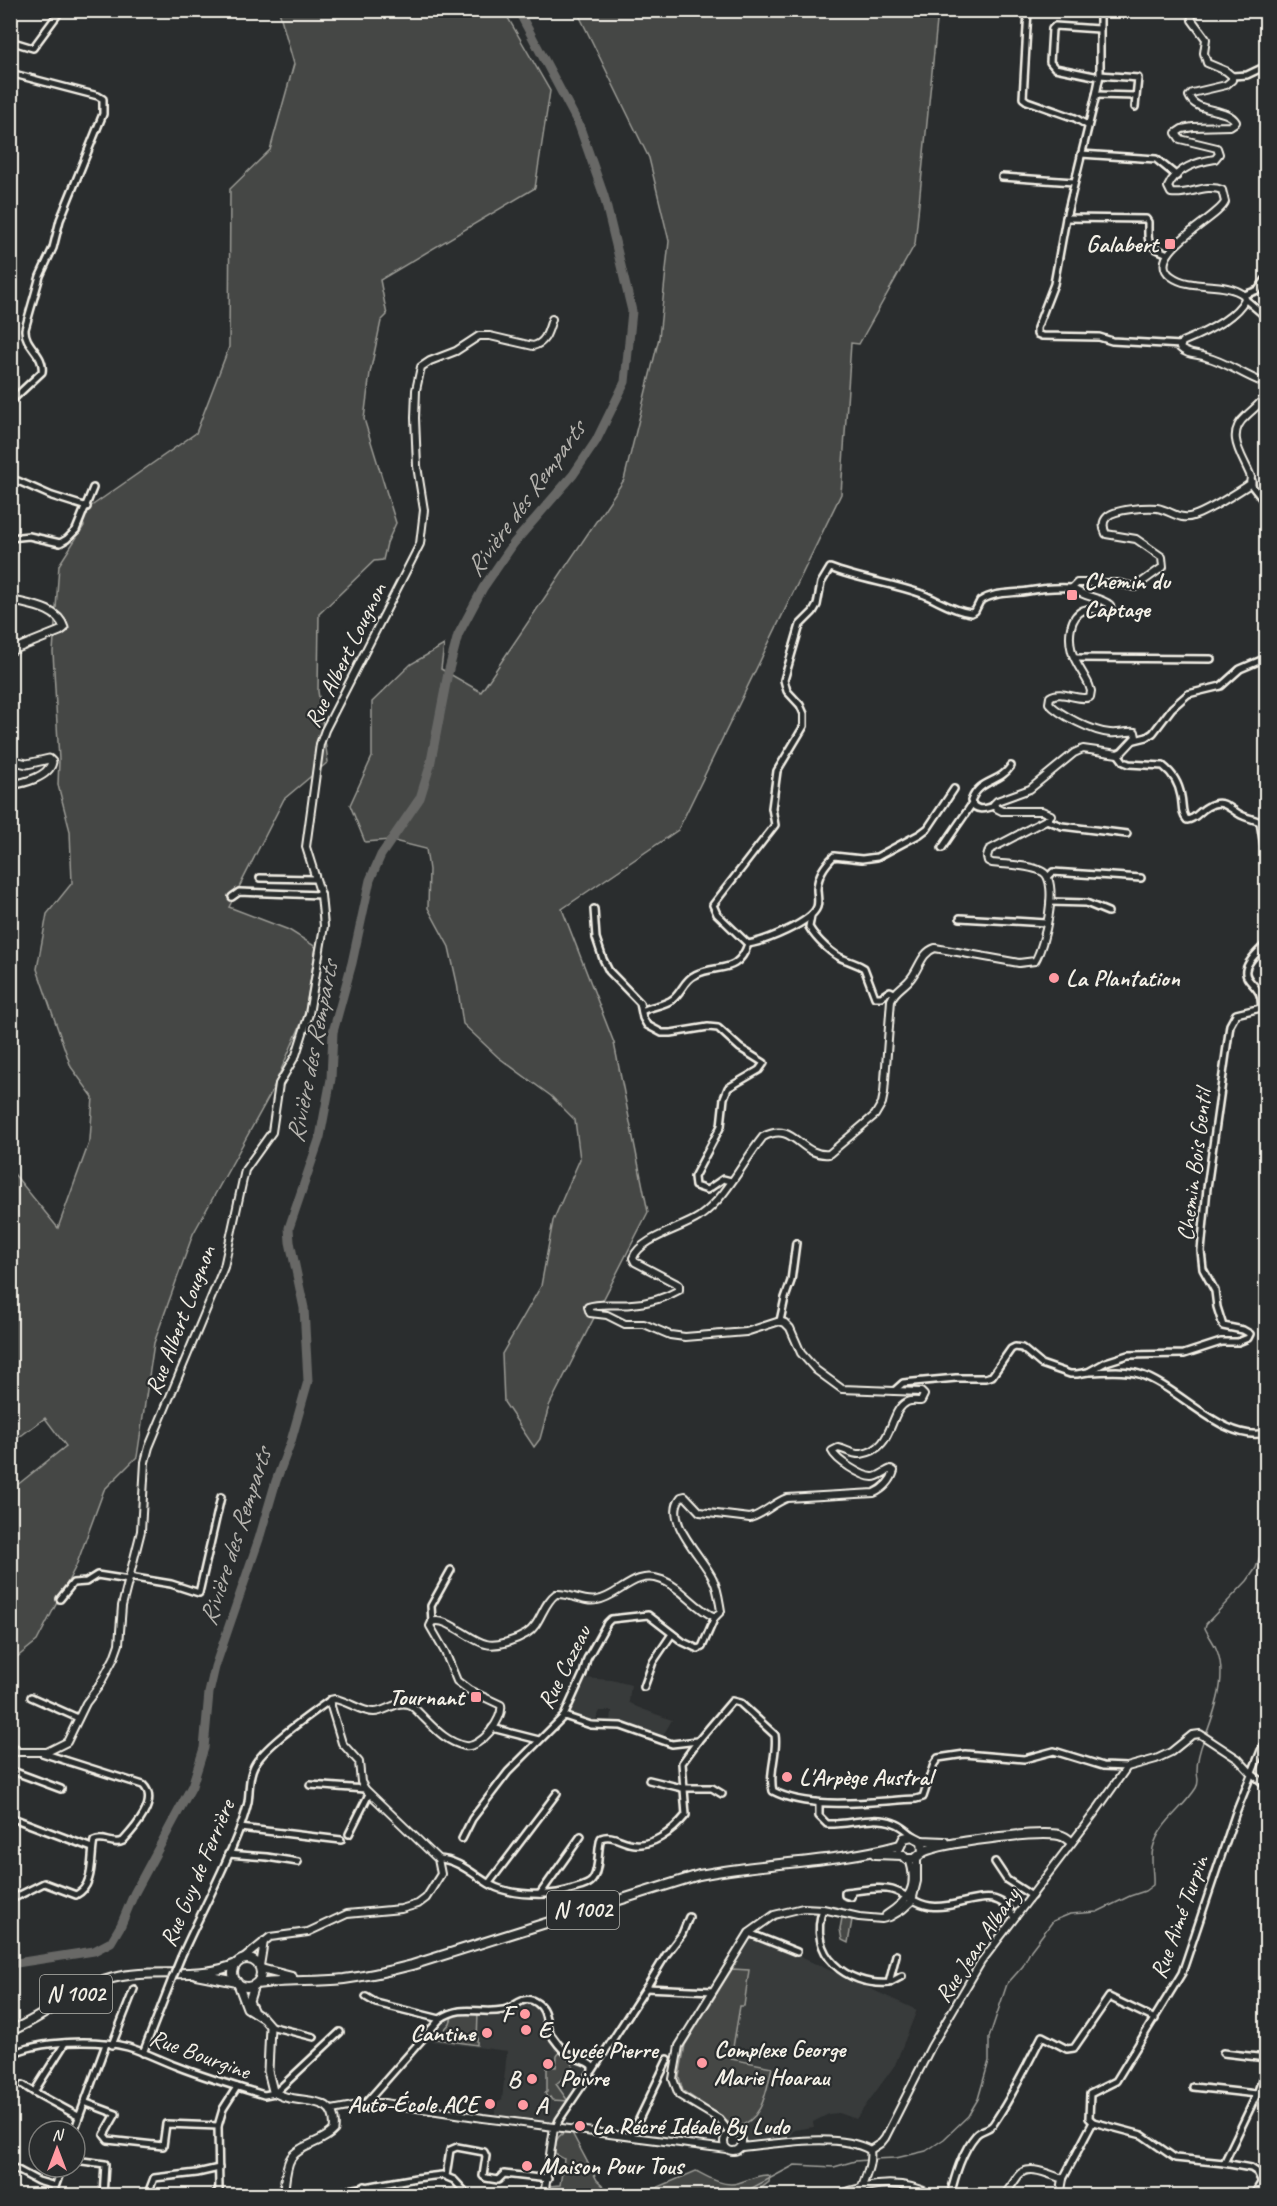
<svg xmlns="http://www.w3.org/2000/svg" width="1277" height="2206" font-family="Caveat,sans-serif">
  <rect width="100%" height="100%" fill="#2a2d2e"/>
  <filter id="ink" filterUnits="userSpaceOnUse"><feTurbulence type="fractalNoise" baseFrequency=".0167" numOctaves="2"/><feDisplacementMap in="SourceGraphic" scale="12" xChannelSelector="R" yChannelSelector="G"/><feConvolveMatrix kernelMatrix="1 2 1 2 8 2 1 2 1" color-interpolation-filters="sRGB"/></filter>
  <g filter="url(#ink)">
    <g fill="#373a3a">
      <polygon points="584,1678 612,1680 631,1685 629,1702 637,1707 672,1720 661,1739 611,1721 612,1711 600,1711 595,1722 582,1721 569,1716 567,1713"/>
      <polygon points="754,1940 794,1954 917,2010 895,2065 856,2119 839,2113 829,2114 813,2122 814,2127 794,2130 788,2138 756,2139 743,2144 741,2136 737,2133 730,2133 730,2127 720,2116 685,2095 681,2089 679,2078 685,2044 748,1941"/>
      <polygon points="519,2001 538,2003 547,2026 562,2049 586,2061 592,2071 557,2125 494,2119 497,2103 502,2100 507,2051 422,2040 450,2012 501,2011"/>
    </g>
    <g fill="#444645" stroke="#9c9c96" stroke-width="1.5">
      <polygon points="279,11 504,11 550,91 535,188 380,280 387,315 381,321 370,373 364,419 396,523 387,543 383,560 374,561 319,614 318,691 328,762 284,799 229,907 289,930 316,947 304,1017 271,1093 193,1234 154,1343 137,1457 104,1490 76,1566 37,1641 11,1662 11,1490 66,1446 45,1418 11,1443 10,1169 58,1228 90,1140 93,1097 71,1067 37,969 47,914 72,883 70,831 58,785 59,760 53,652 59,565 84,526 80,514 196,433 229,347 230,189 270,150 294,64"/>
      <polygon points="580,11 938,11 915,244 859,344 851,343 841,494 678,830 562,909 614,1043 648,1212 549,1406 540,1439 534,1447 504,1402 502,1354 541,1286 553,1221 580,1159 575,1120 551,1096 498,1057 463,1024 457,983 449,947 428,908 429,870 426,849 390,840 365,842 350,805 372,757 372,702 411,664 444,645 441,669 481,692 624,480 659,338 669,241 649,158 578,13"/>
      <polygon points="844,1917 852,1920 848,1943 842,1940 840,1929 842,1918"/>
      <path d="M732,1969L749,1970L744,2006H740L731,2059L772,2067C766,2091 764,2120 735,2128L721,2116L683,2091L679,2077L685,2045Z"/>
      <polygon points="454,2011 478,2011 477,2045 436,2039 450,2023"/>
      <polygon points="562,2049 573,2057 572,2070 556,2084 568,2101 552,2100 550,2097 548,2099 545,2093 547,2092 547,2066 556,2067 557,2056"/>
      <path d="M564,2133H572L597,2180L613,2195L547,2196L550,2186L560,2185L564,2159L555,2154C556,2144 555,2137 564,2133Z"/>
      <path d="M696,2171C709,2178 724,2187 738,2183C748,2180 757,2175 767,2175L770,2176L769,2182L752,2195H640Z"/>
    </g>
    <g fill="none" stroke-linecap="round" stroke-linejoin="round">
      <g stroke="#9f9f9a" stroke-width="1.5">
        <path d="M1206,1735C1216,1708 1228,1675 1216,1648C1213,1641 1208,1635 1205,1628L1206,1624L1247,1581L1256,1568L1266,1538"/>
        <path d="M873,2159L896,2158L926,2151L944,2139L968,2116L978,2099L989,2061V2038L1007,1984L1023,1966L1031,1950L1053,1921L1070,1914L1097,1912L1130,1896L1145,1891L1153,1885C1154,1873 1150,1860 1153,1848C1159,1823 1183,1809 1196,1788C1200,1782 1197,1777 1197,1771C1197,1759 1200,1749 1204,1739"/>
        <polyline points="737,2196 795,2165 834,2167 855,2161 868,2160"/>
      </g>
      <polyline stroke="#676866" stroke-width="9" points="10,1964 94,1951 111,1942 121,1925 134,1894 192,1786 204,1748 209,1693 215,1667 259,1539 276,1481 291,1441 308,1381 304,1308 290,1242 289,1228 320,1137 331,1079 333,1032 352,963 370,880 381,855 420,798 430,766 448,673 458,635 483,588 514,543 573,475 596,441 625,382 632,311 604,196 579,125 518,10"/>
      <g stroke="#f4f1e8" stroke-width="10">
        <g id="minor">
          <polyline points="1028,10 1023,98 1027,101 1075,118 1087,125"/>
          <polyline points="1100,10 1100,75 1096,95 1066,218 1054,284 1037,328 1037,334 1042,336 1099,337 1112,341 1181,345"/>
          <polyline points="10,41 33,48 61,10"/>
          <path d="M10,73L98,96L103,99V114L60,220L53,248L40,276L25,329C24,346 45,354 42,372L10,402"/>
          <polyline points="1100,75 1138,78 1135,107"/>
          <polyline points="1232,76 1247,75 1266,66"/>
          <polyline points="1099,77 1055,68 1050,62 1052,29 1055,26 1099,29"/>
          <polyline points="1096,95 1135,96"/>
          <polyline points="1081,154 1156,159 1177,176"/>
          <polyline points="1002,177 1074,182"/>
          <path d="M1066,218L1146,219L1148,222C1148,245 1146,245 1168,254"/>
          <polyline points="1244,295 1258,290 1266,279"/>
          <polyline points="1245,299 1266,317"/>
          <polyline points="18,481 52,496 87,507"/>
          <polyline points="1252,481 1252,486 1266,504"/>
          <polyline points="10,538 29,536 60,543 67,539 76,530 93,488"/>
          <polyline points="1075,658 1211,659"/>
          <polyline points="1135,740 1147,737 1153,733 1172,708 1188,694 1221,686 1240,669 1266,658"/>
          <path d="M1118,754L1124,762L1129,764L1163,766C1172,773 1179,784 1181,796C1183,805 1181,814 1187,820C1196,819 1199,811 1207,807C1223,797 1229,809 1241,815C1247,818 1254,819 1260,822L1266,858"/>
          <path d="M994,806C985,809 975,812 971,801C980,778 999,784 1011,766"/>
          <polyline points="1046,820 1062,826 1127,834"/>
          <polyline points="942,848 972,804"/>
          <polyline points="1049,876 1053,872 1141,878"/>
          <polyline points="260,878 315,879"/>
          <polyline points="232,897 239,892 321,895"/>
          <polyline points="1050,902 1086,903 1108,912"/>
          <polyline points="594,909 596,938 603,959 609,971 640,1003 643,1018 647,1025 662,1033 671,1033 708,1027 718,1028 740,1048 764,1063 759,1070 728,1088 724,1098 721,1126 694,1177 695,1186 707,1190 723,1179 731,1181"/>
          <path d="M811,916L809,927C816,939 833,956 846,960C853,963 858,964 864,968L875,997H881L890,991L894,993"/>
          <polyline points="960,918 1046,923"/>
          <path d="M748,944L717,914L713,905L775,825L772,808L777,771L804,726V714L800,705L787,691L784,680L800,625L813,612L817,605L821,583L830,568C861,580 892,583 922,594C938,600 953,611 971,613L975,611L980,601C996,591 1011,594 1028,591C1044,588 1056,587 1072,588"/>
          <path d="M748,944C765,941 811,923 817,907C819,901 817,895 817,889C818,875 824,866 834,856L862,859L877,857L920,834L928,828L954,789"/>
          <path d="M642,1011C651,1006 664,1006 673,999C682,992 684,980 695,975C717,963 737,976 748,944"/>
          <polyline points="780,1321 785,1298 791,1281 796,1243"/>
          <path d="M1088,1372C1104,1372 1123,1369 1139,1374C1180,1387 1223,1443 1266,1433"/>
          <path d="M894,1391L903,1383L956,1378H985L992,1376L1011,1349L1015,1347L1022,1348L1041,1364L1070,1374H1077L1088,1372L1106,1362L1128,1355L1184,1354L1221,1342H1238L1248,1338L1250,1334L1243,1330L1223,1326L1217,1307L1215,1291L1203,1269L1201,1251L1207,1188L1230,1025L1236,1014L1261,1008C1266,976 1221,985 1266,944"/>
          <polyline points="129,1577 171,1584 199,1593 221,1497"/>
          <polyline points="60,1599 73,1583 86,1582 97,1575 129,1580"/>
          <polyline points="432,1622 431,1606 451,1570"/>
          <polyline points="644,1687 653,1662 672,1634"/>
          <polyline points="31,1697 78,1718"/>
          <polyline points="564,1716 591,1725 621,1726 672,1744 698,1741"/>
          <polyline points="492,1728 539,1740"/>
          <polyline points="10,1742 16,1750"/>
          <polyline points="10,1770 61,1789"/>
          <polyline points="1251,1773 1266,1785"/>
          <polyline points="649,1780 682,1788 712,1788 722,1794"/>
          <polyline points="310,1785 365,1789"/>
          <path d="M819,1803V1816L827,1824C850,1825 872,1815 894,1823C902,1825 908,1832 914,1836"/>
          <polyline points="10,1817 92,1848"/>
          <polyline points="240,1828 341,1840"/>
          <polyline points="349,1834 369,1794"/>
          <polyline points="462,1839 472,1819 508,1772 564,1716 583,1674 587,1659 607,1623 611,1619 648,1615 683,1642 698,1649 702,1647 715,1617"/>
          <polyline points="228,1854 267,1857 298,1862"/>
          <path d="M438,1859C458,1859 475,1876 491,1885C511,1896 552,1897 573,1889C580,1887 590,1885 593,1879C600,1868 597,1850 601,1838C612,1834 619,1841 629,1843C651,1849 673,1831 686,1815L682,1763L698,1741L732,1701L740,1703L775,1735C778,1753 768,1773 773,1791C811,1811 874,1801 916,1799L923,1797L934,1764L938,1758L965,1754L1024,1759L1054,1751L1103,1766L1127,1767"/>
          <polyline points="995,1862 1007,1880 1032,1896"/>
          <polyline points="489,1883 557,1793"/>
          <path d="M852,1892L851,1897L845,1895V1892C859,1891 879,1886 892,1890C906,1894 915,1904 930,1906C960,1911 996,1879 1014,1918"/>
          <polyline points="540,1894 581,1836"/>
          <path d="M10,1900L44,1883L76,1895C95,1886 90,1857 94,1841C104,1836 113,1846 123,1841C134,1829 160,1801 143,1785L42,1753"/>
          <path d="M823,1909C807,1954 846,1986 889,1983L896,1955"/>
          <polyline points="689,1917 682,1934 666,1955 646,1988 713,1991"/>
          <polyline points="749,1933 797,1952"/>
          <path d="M181,1957C200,1914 223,1873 240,1828C243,1820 246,1811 248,1802C250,1790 248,1778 254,1766C265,1745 310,1715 330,1700"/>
          <polyline points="889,1983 902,1976"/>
          <polyline points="366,1997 376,2003 440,2019 366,2103"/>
          <path d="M440,2019C463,2003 479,2015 503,2010C516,2008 523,1993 537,2003C549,2011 544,2026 552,2036C557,2043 563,2052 571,2056C578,2060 586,2060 592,2066V2071L559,2120L556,2128"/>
          <polyline points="270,2026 314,2037"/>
          <polyline points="65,2043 34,2092 78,2116"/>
          <polyline points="112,2045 134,1989"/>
          <polyline points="143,2053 172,1979"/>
          <polyline points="1223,2053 1266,2058"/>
          <path d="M10,2055C39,2040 97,2039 128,2047C145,2052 160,2060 176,2066C204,2077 234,2086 264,2095L275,2093L340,2032"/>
          <polyline points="593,2070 646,1988"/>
          <polyline points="23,2085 34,2092"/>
          <polyline points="1193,2087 1257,2094"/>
          <polyline points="84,2102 116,2114 104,2135 108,2140 163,2146 166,2124 218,2126"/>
          <polyline points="1093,2122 1089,2118 1090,2094 1116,2081 1182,1973 1235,1815 1266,1738"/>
          <polyline points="1093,2122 1142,2135 1175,2158 1224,2163 1251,2168 1257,2172 1261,2180 1263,2196"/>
          <polyline points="74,2131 106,2044"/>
          <polyline points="631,2136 668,2059"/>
          <polyline points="75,2160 105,2164 103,2196"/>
          <polyline points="1224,2163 1257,2094 1266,2068"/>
          <polyline points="10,2166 38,2181 55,2186"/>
          <polyline points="446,2176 450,2150 457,2147 484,2152 486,2156 483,2176 486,2178 498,2180 504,2174 548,2179"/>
          <polyline points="1063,2179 1093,2122"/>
          <polyline points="1261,2180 1266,2170"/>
          <polyline points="365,2186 366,2196"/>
          <polyline points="284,2195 332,2193 416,2178 442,2175 454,2180 469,2196"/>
          <polyline points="1131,2195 1133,2196"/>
          <polyline points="52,2196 62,2167"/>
          <polyline points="147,2196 154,2178 197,2173 219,2168"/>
          <polyline points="214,2196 219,2190 218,2126 223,2109 237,2087"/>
          <path d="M950,2196C955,2176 962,2151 976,2135C981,2129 990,2130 994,2123C1013,2095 1027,2065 1042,2036L1067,2049L1074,2048L1109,1997L1155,2019"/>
          <polyline points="1253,2196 1261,2183"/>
        </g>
      </g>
      <g stroke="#f4f1e8" stroke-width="10">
        <g id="tertiary">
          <path d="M1191,10L1192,20L1206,39L1204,53L1207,63L1226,71L1232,76V80L1226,85L1192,93L1189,96C1196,114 1226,106 1236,122L1230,126L1193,127L1182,129L1176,133L1180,139L1217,148L1219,154L1215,159C1197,162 1176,168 1168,187L1171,193C1189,196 1205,183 1222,190L1225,202C1219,218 1142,254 1171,276C1191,291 1224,280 1244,295L1245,299C1235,319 1202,334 1182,342L1180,348C1187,355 1197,354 1206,357C1226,362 1243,375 1262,382L1266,387"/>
          <path d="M10,1752H47L67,1742L86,1703L99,1686L114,1658L119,1644L122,1606L141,1531L145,1462L149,1447L224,1267L245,1170L272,1132L279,1084L296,1055L309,1014L324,926L321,895L306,847L320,744L325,730L420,544L424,510L417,466L415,418L416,390L421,367L430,361L456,351L479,336H490L533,346C546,343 548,331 552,319"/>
          <path d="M886,1915C909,1900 919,1887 909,1859"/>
          <path d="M243,1959L270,1937L308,1932L347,1914L401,1909L418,1904L426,1898L441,1874L438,1859L365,1789L361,1782L359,1762L342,1743L330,1703V1700L335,1699C348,1701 361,1712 374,1712C386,1712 398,1699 410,1705C415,1708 420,1714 424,1718C436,1730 447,1742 465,1746C480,1749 504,1719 501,1705L469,1690L457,1681L445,1652L430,1626L432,1622C447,1616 470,1641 486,1644C497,1647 516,1640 526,1634C541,1625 542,1604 556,1594C570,1593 584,1603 597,1600C619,1597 634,1569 662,1580C683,1588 695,1609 715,1617L721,1611C719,1600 718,1589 713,1579C704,1558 662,1521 681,1497L685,1496L700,1512L750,1518C764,1514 773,1503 787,1498L874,1493C883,1489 891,1481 894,1471L891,1469C885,1471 879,1477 873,1477C862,1477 836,1460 832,1451L838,1448C845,1449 853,1455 861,1454C895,1450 888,1411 907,1402C911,1400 917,1401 921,1401L924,1395L921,1392L842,1389L816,1370L801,1353L790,1328L785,1323L780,1321L746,1332L685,1337L670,1335L644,1324H625L607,1315L590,1313L588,1307C601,1302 618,1306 632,1304C648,1303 665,1298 679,1290V1285L635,1262L633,1258C640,1238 681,1229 699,1217C727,1197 742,1163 763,1137C795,1120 799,1157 829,1154L875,1115L882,1103L884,1093L891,1000C895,990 905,986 911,978C920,967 921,953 935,948L1019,963L1035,961C1044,947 1060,882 1043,872C1032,865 1006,865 992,863L988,861L987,857L989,850L1046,820L1051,815L1042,811H1002L996,808L994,804L997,801L1030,789L1074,753L1083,749L1118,754L1122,752L1136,737L1135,732C1127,731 1118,734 1110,733C1094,732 1059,715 1049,703L1050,697C1062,689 1077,702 1090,697L1091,691L1089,685C1084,674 1075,663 1072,652C1068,638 1069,616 1084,610C1093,606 1102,612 1111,609L1110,605C1099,596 1084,598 1072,588L1077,583H1117L1135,587L1163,567L1162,557L1136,539L1106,534C1103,528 1102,522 1107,517C1114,509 1147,507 1157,508C1170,510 1180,521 1193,516C1209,511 1236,493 1250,484L1251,477C1243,456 1224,435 1246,416C1253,409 1261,404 1266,395"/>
          <polyline points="260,1966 264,1941"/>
          <polyline points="332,2110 369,2103 384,2103 483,2118 727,2149"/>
          <circle cx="733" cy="2142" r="9"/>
          <polyline points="730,2133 719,2119 679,2095 673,2079 679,2046 749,1933 774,1915 803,1908 823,1909 859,1917 882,1919 890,1917 902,1910 912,1901 917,1881 917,1858"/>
          <path d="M742,2147C778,2144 837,2132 870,2150C872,2163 866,2175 862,2187"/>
          <polyline points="870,2150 881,2143 885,2138 931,2047 981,1962 1096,1811 1127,1767 1156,1759 1171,1752 1192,1735 1200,1734 1238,1759 1251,1773"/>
          <polyline points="544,2196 554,2127"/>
          <path d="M836,2196C868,2183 903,2178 934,2196"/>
          <path d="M1003,2196C1009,2190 1013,2183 1018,2176C1028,2163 1050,2175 1063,2179L1060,2196"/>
        </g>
      </g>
      <g stroke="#f4f1e8" stroke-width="11">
        <g id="secondary">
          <path d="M10,600C28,605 58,607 64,628L60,631L10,651"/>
          <path d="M10,760L27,764L49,759L52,762C49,777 24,783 10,785"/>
          <path d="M238,1984L247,2008L263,2018L270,2026L268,2071L273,2091C294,2108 339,2089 334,2130C323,2143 299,2145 291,2158C285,2167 285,2185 283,2196"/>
          <polyline points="253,2010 249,2001 254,1985"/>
        </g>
      </g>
      <g stroke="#f4f1e8" stroke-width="12">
        <g id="primary">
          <polyline points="899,1848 904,1838 912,1836 922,1841 945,1842"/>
          <path d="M923,1852C943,1842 1037,1831 1059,1835C1064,1836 1067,1838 1071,1842"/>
          <polyline points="875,1854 902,1855 906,1859 915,1859 923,1852 922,1841"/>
          <circle cx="247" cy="1973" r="14"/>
          <polyline points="261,1969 292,1977"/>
          <polyline points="196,1974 237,1982"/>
          <path d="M256,1984C285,1980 314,1982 344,1979C367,1976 389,1971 412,1965L699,1875C765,1862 835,1863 900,1845"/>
          <path d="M10,2031C46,2017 75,1988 113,1978C151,1968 202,1980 236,1964"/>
        </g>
      </g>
      <use href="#minor" stroke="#2a2d2e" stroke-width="5"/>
      <use href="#tertiary" stroke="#2a2d2e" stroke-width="6"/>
      <use href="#secondary" stroke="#2a2d2e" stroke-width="7"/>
      <use href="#primary" stroke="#2a2d2e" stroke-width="8"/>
      <g stroke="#f4f1e8" stroke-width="10" stroke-linecap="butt">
        <polyline id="minor-bridge" points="172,1979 181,1957"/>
      </g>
      <use href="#minor-bridge" stroke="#2a2d2e" stroke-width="5"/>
    </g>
  </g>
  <g fill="#ff9aa2" stroke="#2a2d2e" stroke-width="2">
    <rect x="1164" y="238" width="12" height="12" rx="3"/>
    <rect x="1066" y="589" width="12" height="12" rx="3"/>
    <circle cx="1054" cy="978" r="6"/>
    <rect x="470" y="1691" width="12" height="12" rx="3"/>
    <circle cx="787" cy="1777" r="6"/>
    <circle cx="525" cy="2014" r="6"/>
    <circle cx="526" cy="2030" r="6"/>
    <circle cx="487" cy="2033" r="6"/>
    <circle cx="702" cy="2063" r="6"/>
    <circle cx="548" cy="2064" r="6"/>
    <circle cx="532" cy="2079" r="6"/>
    <circle cx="490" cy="2104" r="6"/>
    <circle cx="523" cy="2105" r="6"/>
    <circle cx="580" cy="2126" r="6"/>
    <circle cx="527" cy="2166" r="6"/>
  </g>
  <g text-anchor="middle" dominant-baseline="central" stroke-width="4.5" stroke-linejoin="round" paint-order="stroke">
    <g fill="#2a2d2e" stroke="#b7b6b0" stroke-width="1.5">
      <rect x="547" y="1891" width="72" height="38" rx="4.5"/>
      <rect x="40" y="1975" width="72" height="38" rx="4.5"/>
    </g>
    <g font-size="22" font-weight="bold" fill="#f4f1e8">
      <text x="583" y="1910">N 1002</text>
      <text x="76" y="1994">N 1002</text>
    </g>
    <g font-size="24" font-weight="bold" fill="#f4f1e8" stroke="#2a2d2e" text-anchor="start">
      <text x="1158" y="244" text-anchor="end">Galabert</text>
      <text x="1084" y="581">Chemin du<tspan x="1084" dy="28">Captage</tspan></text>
      <text x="1066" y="978">La Plantation</text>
      <text x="464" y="1697" text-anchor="end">Tournant</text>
      <text x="799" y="1777">L'Arpège Austral</text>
      <text x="513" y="2014" text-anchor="end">F</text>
      <text x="538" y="2030">E</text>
      <text x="475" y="2033" text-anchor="end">Cantine</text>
      <text x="714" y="2049">Complexe George<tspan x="714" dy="28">Marie Hoarau</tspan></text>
      <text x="560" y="2050">Lycée Pierre<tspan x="560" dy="28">Poivre</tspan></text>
      <text x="520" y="2079" text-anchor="end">B</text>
      <text x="478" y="2104" text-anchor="end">Auto-École ACE</text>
      <text x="535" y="2105">A</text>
      <text x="592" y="2126">La Récré Idéale By Ludo</text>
      <text x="539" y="2166">Maison Pour Tous</text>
    </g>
    <g font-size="24" fill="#f4f1e8" stroke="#2a2d2e">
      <text transform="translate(345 655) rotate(-64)">Rue Albert Lougnon</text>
      <text transform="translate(1194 1165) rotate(-83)">Chemin Bois Gentil</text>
      <text transform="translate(180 1320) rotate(-69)">Rue Albert Lougnon</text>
      <text transform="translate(564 1667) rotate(-63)">Rue Cazeau</text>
      <text transform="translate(197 1873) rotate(-67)">Rue Guy de Ferrière</text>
      <text transform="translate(1179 1917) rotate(-70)">Rue Aimé Turpin</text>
      <text transform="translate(977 1945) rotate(-56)">Rue Jean Albany</text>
      <text transform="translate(200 2054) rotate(20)">Rue Bourgine</text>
    </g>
    <g font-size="26" font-style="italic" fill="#b5b3ae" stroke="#2a2d2e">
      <text transform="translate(525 499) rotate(-54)">Rivière des Remparts</text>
      <text transform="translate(312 1052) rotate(-79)">Rivière des Remparts</text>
      <text transform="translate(235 1537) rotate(-72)">Rivière des Remparts</text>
    </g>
  </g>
  <rect width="1277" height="2206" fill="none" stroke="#2a2d2e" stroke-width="36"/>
  <rect x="18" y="18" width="1241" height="2170" fill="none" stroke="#f4f1e8" stroke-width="2" filter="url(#ink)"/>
  <g transform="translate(57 2149)"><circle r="28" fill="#2a2d2e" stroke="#7b7b78" stroke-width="1.5"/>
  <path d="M0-4.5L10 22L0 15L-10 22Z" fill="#ff9aa2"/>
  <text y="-9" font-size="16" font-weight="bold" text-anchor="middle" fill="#f4f1e8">N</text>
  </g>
</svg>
